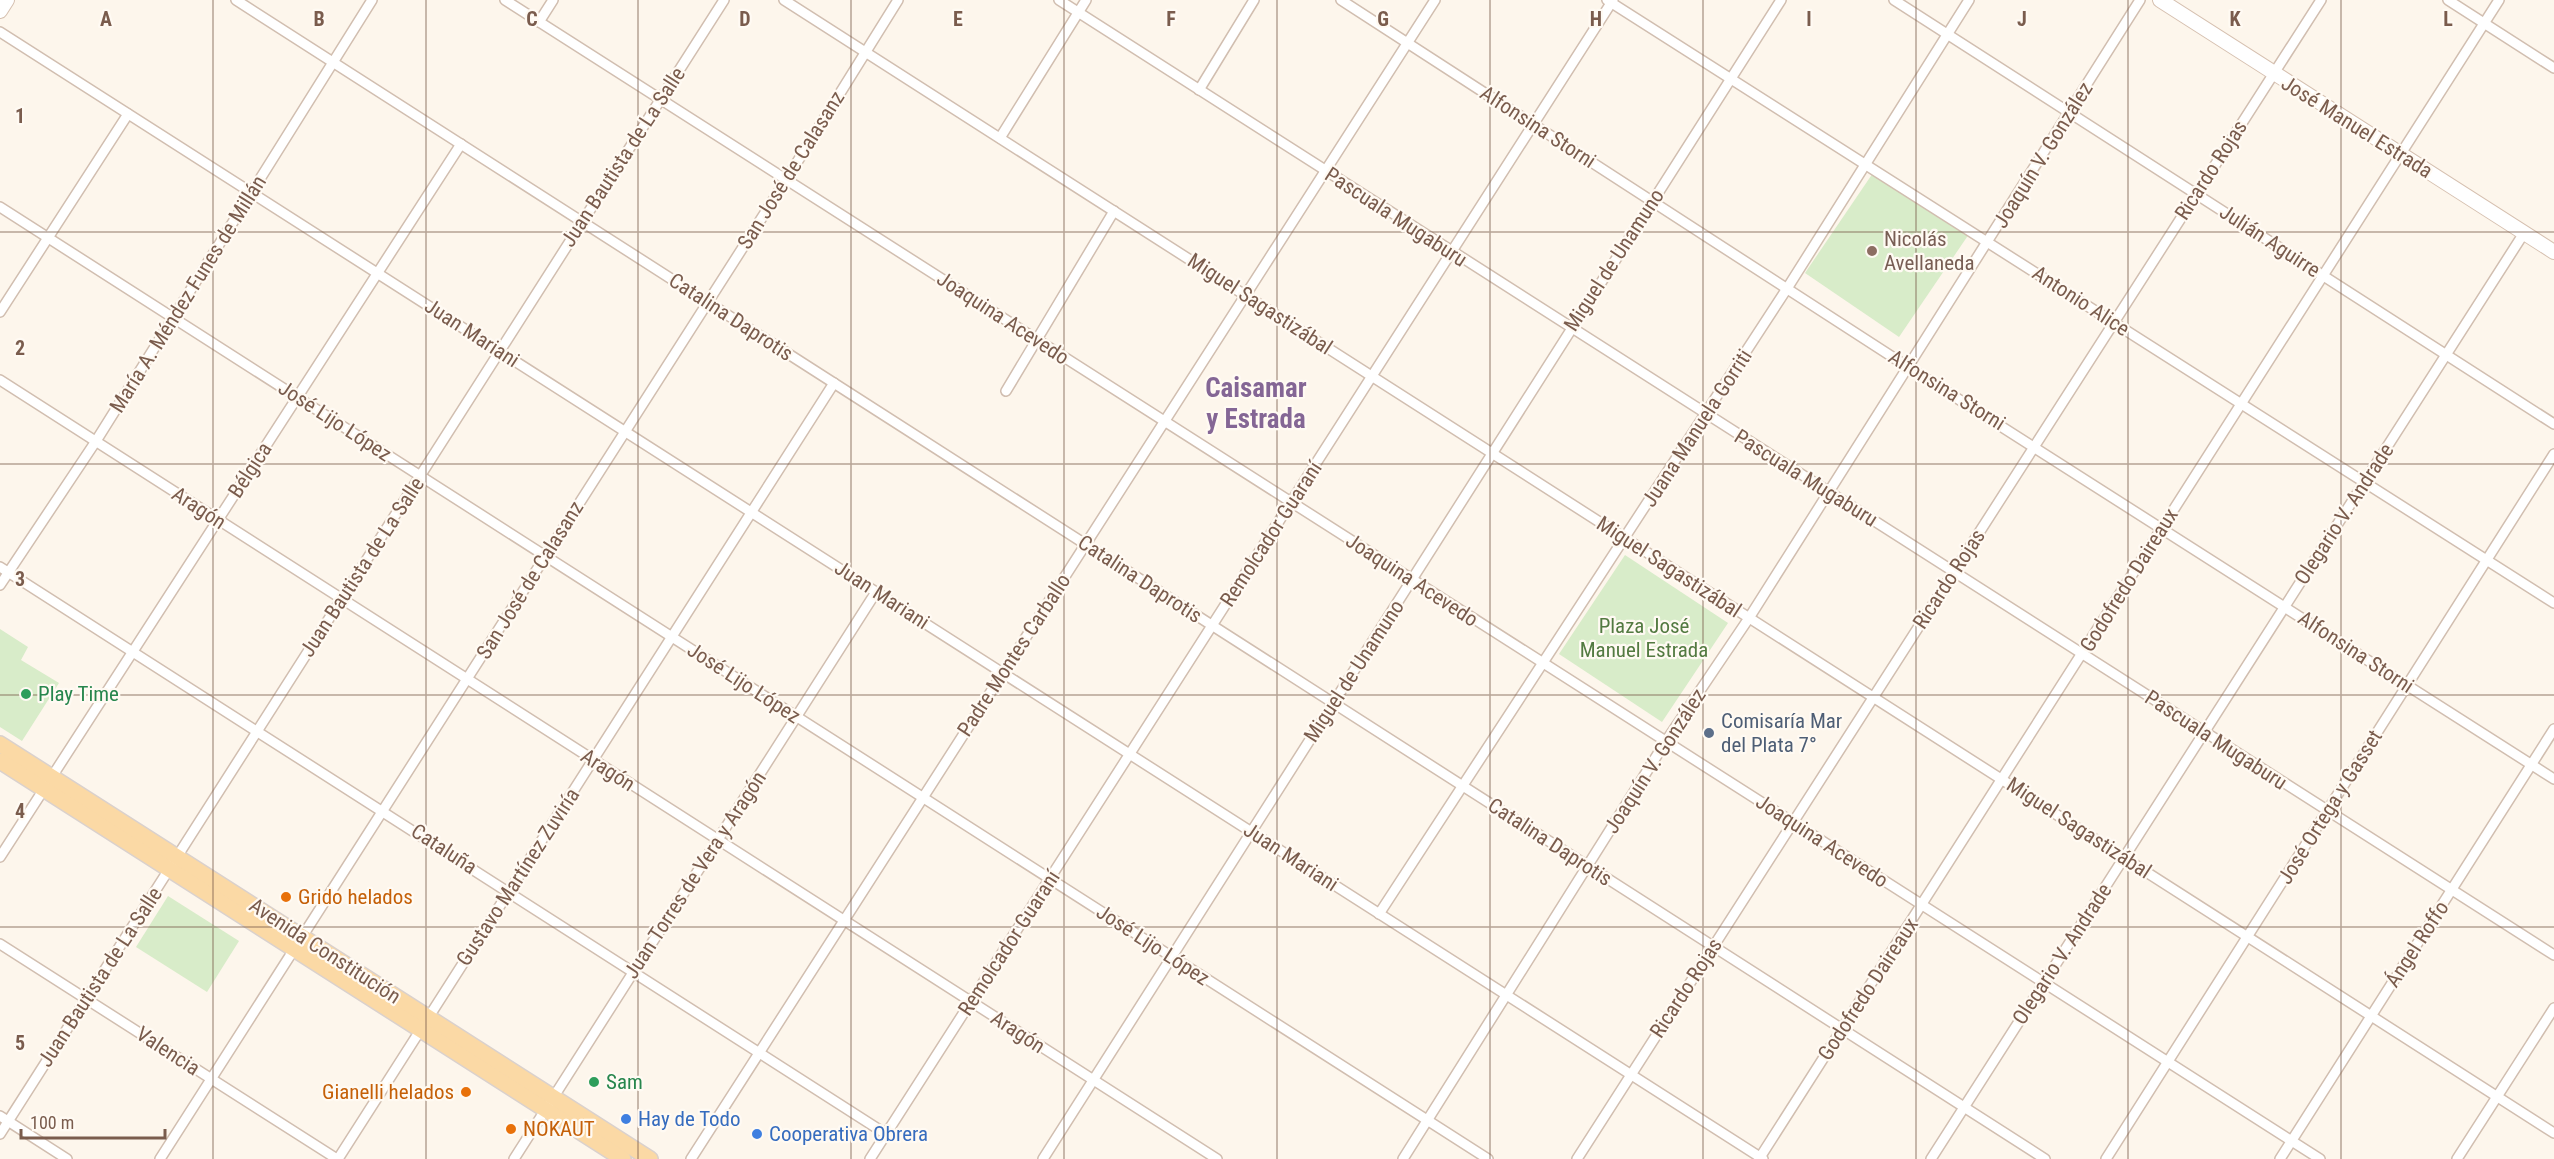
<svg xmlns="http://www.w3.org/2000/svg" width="2554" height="1159" font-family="'Roboto Condensed',sans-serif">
  <rect width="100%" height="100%" fill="#fdf6ec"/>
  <g fill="#d8ecc9">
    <polygon points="1875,170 1969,234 1899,337 1805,273"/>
    <polygon points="1625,555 1728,623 1662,722 1559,654"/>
    <polygon points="0,629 28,647 21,660 59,683 22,741 0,727"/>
    <polygon points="168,896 239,941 207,992 136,947"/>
  </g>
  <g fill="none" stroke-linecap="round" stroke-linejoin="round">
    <g stroke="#d1beb0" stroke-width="12">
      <g id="minor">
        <polyline points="236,0 2045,1159"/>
        <polyline points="505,0 2320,1159"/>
        <polyline points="784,0 2554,1133"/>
        <polyline points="1059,0 2554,955"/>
        <polyline points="1341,0 1908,367 2554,779"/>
        <polyline points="1607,0 2554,603"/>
        <polyline points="1894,0 2554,424"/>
        <polyline points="2448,0 2554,68"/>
        <polyline points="539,22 553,0"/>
        <polyline points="0,32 1763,1159"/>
        <polyline points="1199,90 1254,0"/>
        <polyline points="1000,138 1086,0"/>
        <polyline points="0,207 1488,1159"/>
        <polyline points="0,312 128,114"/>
        <polyline points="0,380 1217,1159"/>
        <polyline points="1006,391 1114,211"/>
        <polyline points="0,567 886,1134"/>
        <polyline points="0,585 96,441 372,0"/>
        <polyline points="0,857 461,144"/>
        <polyline points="1379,914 1788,287 1969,0"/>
        <polyline points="0,944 337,1159"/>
        <polyline points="0,1116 67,1159"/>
        <polyline points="0,1134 724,0"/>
        <polyline points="160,1159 786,180 898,0"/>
        <polyline points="338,1159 834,383"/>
        <polyline points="514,1159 876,592"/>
        <polyline points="691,1159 1435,0"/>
        <polyline points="870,1159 1613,0"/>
        <polyline points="1043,1159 1781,0"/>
        <polyline points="1403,1159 1666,741 1749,618 2140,0"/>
        <polyline points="1577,1159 2321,0"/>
        <polyline points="1759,1159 2499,0"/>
        <polyline points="1931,1159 2524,233"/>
        <polyline points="2106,1159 2554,454"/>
        <polyline points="2280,1159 2554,729"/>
        <polyline points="2457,1159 2554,1008"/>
      </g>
    </g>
    <g stroke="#d6c0b0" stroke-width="16">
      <g id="secondary">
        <polyline points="2160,0 2554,252"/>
        <polyline points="0,11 7,0"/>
      </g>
    </g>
    <g stroke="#dad1cd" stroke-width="18">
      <g id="primary">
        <polyline points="0,744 650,1159"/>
        <polyline points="0,761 623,1159"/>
      </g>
    </g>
    <use href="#minor" stroke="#fff" stroke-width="9"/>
    <use href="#secondary" stroke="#fff" stroke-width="14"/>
    <use href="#primary" stroke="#fbd9a5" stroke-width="15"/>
  </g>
  <path fill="none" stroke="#7a5c4d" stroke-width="1.5" stroke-opacity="0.55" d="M213,0V1159M426,0V1159M638,0V1159M851,0V1159M1064,0V1159M1277,0V1159M1490,0V1159M1703,0V1159M1916,0V1159M2128,0V1159M2341,0V1159M0,232H2554M0,464H2554M0,695H2554M0,927H2554"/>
  <circle fill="#8d6e63" stroke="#fffaf3" stroke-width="2" cx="1872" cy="251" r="6"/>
  <g fill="#2e9e5b" stroke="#fffaf3" stroke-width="2">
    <circle cx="26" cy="694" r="6"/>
    <circle cx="594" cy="1082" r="6"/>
  </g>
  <circle fill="#5c6f8a" stroke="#fffaf3" stroke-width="2" cx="1709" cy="733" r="6"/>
  <g fill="#e8710a" stroke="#fffaf3" stroke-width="2">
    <circle cx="286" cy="897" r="6"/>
    <circle cx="466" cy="1092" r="6"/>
    <circle cx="511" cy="1129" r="6"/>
  </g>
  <g fill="#3f7fe0" stroke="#fffaf3" stroke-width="2">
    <circle cx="626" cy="1119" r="6"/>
    <circle cx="757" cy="1134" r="6"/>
  </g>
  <g text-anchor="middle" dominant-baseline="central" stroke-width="4.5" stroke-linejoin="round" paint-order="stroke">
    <g font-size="21" fill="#7a5c4d" stroke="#fffaf3">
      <text transform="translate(1538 127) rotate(33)">Alfonsina Storni</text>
      <text transform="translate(2357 127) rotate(32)">José Manuel Estrada</text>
      <text transform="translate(2043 155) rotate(-58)">Joaquín V. González</text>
      <text transform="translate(623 157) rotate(-57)">Juan Bautista de La Salle</text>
      <text transform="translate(791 170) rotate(-58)">San José de Calasanz</text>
      <text transform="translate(2211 170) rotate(-57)">Ricardo Rojas</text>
      <text transform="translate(1396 217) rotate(33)">Pascuala Mugaburu</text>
      <text transform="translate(2270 241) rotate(33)">Julián Aguirre</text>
      <text transform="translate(1614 260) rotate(-57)">Miguel de Unamuno</text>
      <text transform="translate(188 294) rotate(-58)">María A. Méndez Funes de Millán</text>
      <text transform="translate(2081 301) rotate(33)">Antonio Alice</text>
      <text transform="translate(1260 304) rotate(33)">Miguel Sagastizábal</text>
      <text transform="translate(731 317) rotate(33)">Catalina Daprotis</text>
      <text transform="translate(1003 318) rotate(33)">Joaquina Acevedo</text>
      <text transform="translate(472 333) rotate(33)">Juan Mariani</text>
      <text transform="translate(1947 390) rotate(32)">Alfonsina Storni</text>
      <text transform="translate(335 421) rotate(33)">José Lijo López</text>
      <text transform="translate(1697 428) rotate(-57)">Juana Manuela Gorriti</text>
      <text transform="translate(250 470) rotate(-57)">Bélgica</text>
      <text transform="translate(1806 478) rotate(32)">Pascuala Mugaburu</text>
      <text transform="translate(199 508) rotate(33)">Aragón</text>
      <text transform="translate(2344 514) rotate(-57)">Olegario V. Andrade</text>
      <text transform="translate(1271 534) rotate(-57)">Remolcador Guaraní</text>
      <text transform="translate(362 567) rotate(-57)">Juan Bautista de La Salle</text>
      <text transform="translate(1669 567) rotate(33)">Miguel Sagastizábal</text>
      <text transform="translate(1140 579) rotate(33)">Catalina Daprotis</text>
      <text transform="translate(1949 579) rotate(-57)">Ricardo Rojas</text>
      <text transform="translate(530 580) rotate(-58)">San José de Calasanz</text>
      <text transform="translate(1412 580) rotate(33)">Joaquina Acevedo</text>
      <text transform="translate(2129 580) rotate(-58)">Godofredo Daireaux</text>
      <text transform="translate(882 595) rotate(33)">Juan Mariani</text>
      <text transform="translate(2356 652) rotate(33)">Alfonsina Storni</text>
      <text transform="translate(1014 655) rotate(-57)">Padre Montes Carballo</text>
      <text transform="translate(1354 671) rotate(-57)">Miguel de Unamuno</text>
      <text transform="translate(744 683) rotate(33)">José Lijo López</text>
      <text transform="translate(2216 740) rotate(33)">Pascuala Mugaburu</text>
      <text transform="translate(1655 761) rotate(-57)">Joaquín V. González</text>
      <text transform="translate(608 770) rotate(33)">Aragón</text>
      <text transform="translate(2330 807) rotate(-58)">José Ortega y Gasset</text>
      <text transform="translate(2079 828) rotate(33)">Miguel Sagastizábal</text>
      <text transform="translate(1822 841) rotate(33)">Joaquina Acevedo</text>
      <text transform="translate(1550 842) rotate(33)">Catalina Daprotis</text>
      <text transform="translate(444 849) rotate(33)">Cataluña</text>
      <text transform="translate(1291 857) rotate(33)">Juan Mariani</text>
      <text transform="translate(695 875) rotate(-57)">Juan Torres de Vera y Aragón</text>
      <text transform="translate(518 877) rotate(-57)">Gustavo Martínez Zuviría</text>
      <text transform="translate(1009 943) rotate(-57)">Remolcador Guaraní</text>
      <text transform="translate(2417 944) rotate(-57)">Ángel Roffo</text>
      <text transform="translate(1153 945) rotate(33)">José Lijo López</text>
      <text transform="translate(325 951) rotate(33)">Avenida Constitución</text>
      <text transform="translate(2062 954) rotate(-57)">Olegario V. Andrade</text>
      <text transform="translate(100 977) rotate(-57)">Juan Bautista de La Salle</text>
      <text transform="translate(1686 988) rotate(-57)">Ricardo Rojas</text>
      <text transform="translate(1868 989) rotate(-57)">Godofredo Daireaux</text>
      <text transform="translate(1018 1032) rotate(33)">Aragón</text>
      <text transform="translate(168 1051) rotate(33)">Valencia</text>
    </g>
    <g font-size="21" fill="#785e54" stroke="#fffaf3" text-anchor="start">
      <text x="1884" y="239">Nicolás<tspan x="1884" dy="24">Avellaneda</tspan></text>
    </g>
    <g font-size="21" fill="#537a41" stroke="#fffaf3">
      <text x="1644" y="626">Plaza José<tspan x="1644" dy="24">Manuel Estrada</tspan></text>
    </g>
    <g font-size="21" fill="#27864d" stroke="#fffaf3" text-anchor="start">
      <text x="38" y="694">Play Time</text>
      <text x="606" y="1082">Sam</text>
    </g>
    <g font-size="21" fill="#4e5e75" stroke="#fffaf3" text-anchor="start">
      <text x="1721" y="721">Comisaría Mar<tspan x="1721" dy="24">del Plata 7°</tspan></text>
    </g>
    <g font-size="21" fill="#c56008" stroke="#fffaf3" text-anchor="start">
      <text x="298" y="897">Grido helados</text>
      <text x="454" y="1092" text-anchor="end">Gianelli helados</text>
      <text x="523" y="1129">NOKAUT</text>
    </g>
    <g font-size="21" fill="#366cbe" stroke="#fffaf3" text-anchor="start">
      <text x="638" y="1119">Hay de Todo</text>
      <text x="769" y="1134">Cooperativa Obrera</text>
    </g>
    <g font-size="27" font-weight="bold" fill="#846695" stroke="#fffaf3">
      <text x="1256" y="388">Caisamar<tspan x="1256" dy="31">y Estrada</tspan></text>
    </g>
  </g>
  <g font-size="20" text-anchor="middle" font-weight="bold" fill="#7a5c4d" stroke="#fffaf3" stroke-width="4.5" stroke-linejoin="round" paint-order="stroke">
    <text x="106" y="26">A</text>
    <text x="319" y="26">B</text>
    <text x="532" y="26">C</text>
    <text x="745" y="26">D</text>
    <text x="958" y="26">E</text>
    <text x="1171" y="26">F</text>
    <text x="1383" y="26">G</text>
    <text x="1596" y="26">H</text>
    <text x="1809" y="26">I</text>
    <text x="2022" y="26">J</text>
    <text x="2235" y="26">K</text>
    <text x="2448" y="26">L</text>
    <text x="20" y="123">1</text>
    <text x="20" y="355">2</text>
    <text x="20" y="586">3</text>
    <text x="20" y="818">4</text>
    <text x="20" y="1050">5</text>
  </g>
  <path d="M21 1129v9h144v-9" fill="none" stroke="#7a5c4d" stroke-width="3"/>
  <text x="30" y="1129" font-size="18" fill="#7a5c4d" stroke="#fffaf3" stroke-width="4.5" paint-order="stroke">100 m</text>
</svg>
